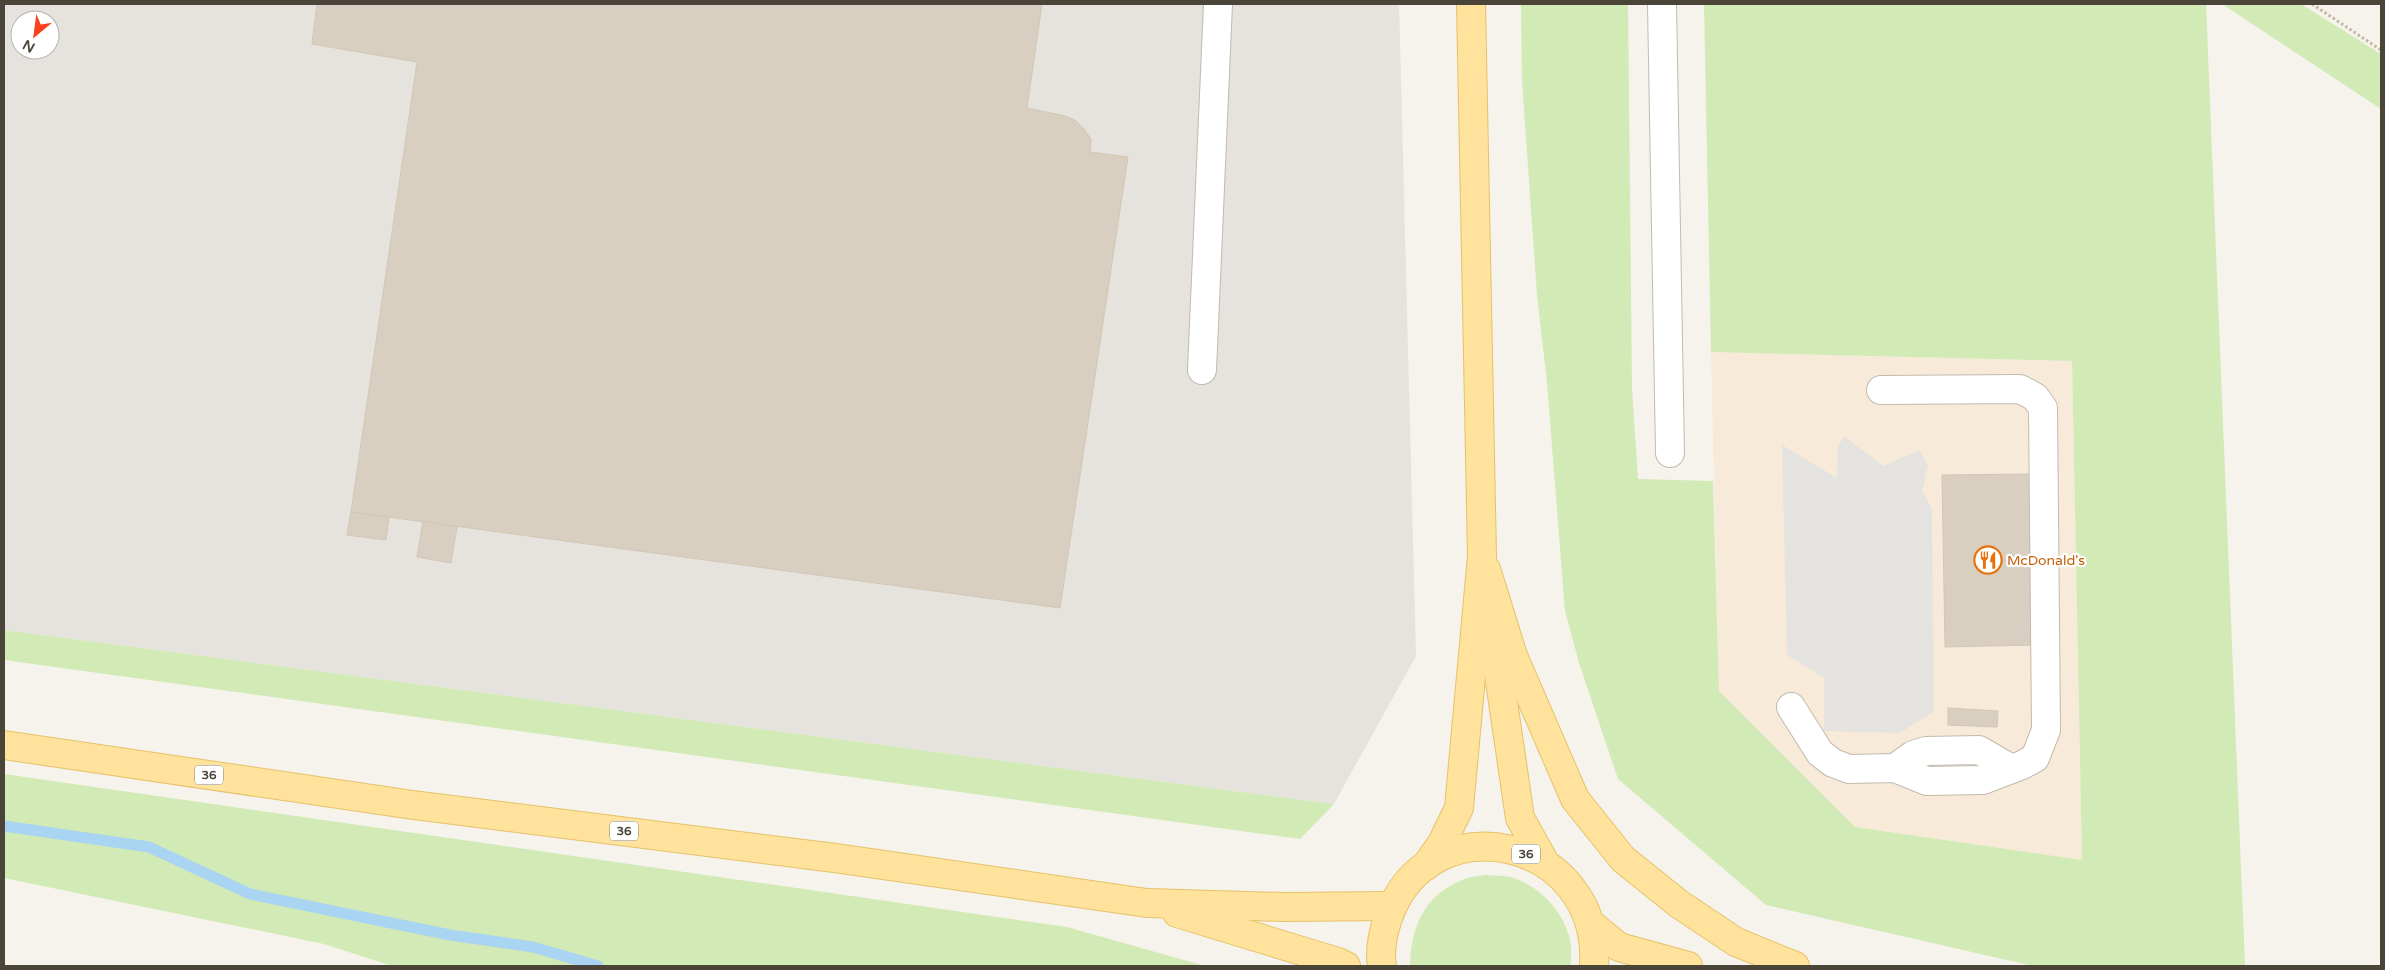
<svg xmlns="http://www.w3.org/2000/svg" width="2385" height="970" font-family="'Varela Round',sans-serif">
  <rect width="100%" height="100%" fill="#f6f3ec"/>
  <polygon fill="#f7ead8" points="1711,352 2072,361 2082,860 1855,827 1719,691"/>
  <path fill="#e6e2dd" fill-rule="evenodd" d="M4,4H1399L1416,656L1334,804L4,630ZM20,20H50V50H20Z"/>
  <g fill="#d2eab5">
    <polygon points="1521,4 1628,4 1632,389 1638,479 1713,481 1719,691 1855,827 2082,860 2072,361 1711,352 1704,4 2206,4 2245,966 2033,966 1766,905 1618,779 1579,663 1565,611 1547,383 1537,295 1522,81"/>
    <polygon points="2222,4 2301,4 2381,54 2381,109"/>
    <polygon points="4,630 1334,804 1300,839 4,660"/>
    <polygon points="4,774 1067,927 1205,966 392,966 324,944 4,878"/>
    <path d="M1486,875C1495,876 1505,875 1514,878C1549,890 1578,929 1570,966H1410C1411,928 1423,897 1460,881C1467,877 1478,876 1486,875Z"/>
  </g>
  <polygon fill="#e5e3e0" points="1844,436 1883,466 1919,450 1928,465 1922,491 1932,508 1934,711 1900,733 1824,731 1824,678 1787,655 1782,445 1837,478 1838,447"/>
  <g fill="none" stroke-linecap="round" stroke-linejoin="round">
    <polyline stroke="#a9d4f2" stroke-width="11" points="4,826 149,847 250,894 450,935 533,947 598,966"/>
  </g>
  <g fill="#d8cfc1" stroke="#d3c7b4">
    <polygon points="317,4 1042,4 1027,108 1065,116 1075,120 1084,129 1091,139 1090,152 1128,157 1060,608 351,512 417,62 312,44"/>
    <polygon points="2031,474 2034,645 1945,647 1942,475"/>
    <polygon points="351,512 389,517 386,540 347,535"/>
    <polygon points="423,521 457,527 451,563 417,557"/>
    <polygon points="1948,708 1998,711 1997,727 1948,725"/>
  </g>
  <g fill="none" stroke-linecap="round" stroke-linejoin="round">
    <g stroke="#c2bbae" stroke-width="30">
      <g id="minor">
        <polyline points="1662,4 1670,453"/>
        <polyline points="1202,370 1218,4"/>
        <polyline points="1791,707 1820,753 1833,763 1849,769 1895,768 1927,781 1983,780 2022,765 2035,758 2046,730 2043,408 2035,397 2020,389 1881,390"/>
        <polyline points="1895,768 1913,755 1926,751 1979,750 2010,768"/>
      </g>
    </g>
    <g stroke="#e6c16a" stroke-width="30">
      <g id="major">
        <polyline points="1486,569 1513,656 1575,799 1623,859 1679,904 1736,942 1795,966"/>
        <polyline points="1493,634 1520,818 1545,863"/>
        <polyline points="4,745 413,805 835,858 1147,903 1284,907 1392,906"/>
        <polyline points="1426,866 1442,843 1459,808 1482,556 1471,4"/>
        <polyline points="1177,913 1338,962 1346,966"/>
        <polyline points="1591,924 1619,947 1688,966"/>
        <path d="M1382,966C1379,950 1383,933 1388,918C1429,800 1602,837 1594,966"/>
      </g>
    </g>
    <polyline stroke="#c4b79f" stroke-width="3" stroke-dasharray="2.5 2.5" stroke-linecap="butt" points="2312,4 2381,50"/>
    <use href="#minor" stroke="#fff" stroke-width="28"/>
    <use href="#major" stroke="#ffe39c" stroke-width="28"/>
  </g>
  <defs>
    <g id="restaurant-ring" transform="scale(1.4375)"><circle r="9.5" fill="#fff" stroke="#e8710a" stroke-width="1.5"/><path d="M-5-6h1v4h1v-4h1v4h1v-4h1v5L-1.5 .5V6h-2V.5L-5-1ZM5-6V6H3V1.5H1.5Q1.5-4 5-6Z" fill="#e8710a"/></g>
  </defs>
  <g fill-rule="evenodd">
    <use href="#restaurant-ring" x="1988" y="560"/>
  </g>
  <g text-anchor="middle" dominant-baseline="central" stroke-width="4.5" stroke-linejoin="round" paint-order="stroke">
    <g fill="#fff" stroke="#817c74" stroke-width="1">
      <rect x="195" y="765.5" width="28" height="19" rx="4"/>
      <rect x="610" y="821.5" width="28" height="19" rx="4"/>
      <rect x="1512" y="844.5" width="28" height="19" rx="4"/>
    </g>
    <g font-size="12" font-weight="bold" fill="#4b4439">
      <text x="209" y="775">36</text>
      <text x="624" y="831">36</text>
      <text x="1526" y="854">36</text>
    </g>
    <g font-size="14" fill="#c56008" stroke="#fff" text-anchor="start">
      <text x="2007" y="560">McDonald's</text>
    </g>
  </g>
  <rect width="2385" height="970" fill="none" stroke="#4b4439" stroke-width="10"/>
  <g transform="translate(35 35) rotate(209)"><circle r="24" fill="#ffffff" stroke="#b7b4b0"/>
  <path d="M0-4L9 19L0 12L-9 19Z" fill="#fc3f1d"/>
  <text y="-8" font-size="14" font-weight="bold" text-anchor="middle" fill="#4b4439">N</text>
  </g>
</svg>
